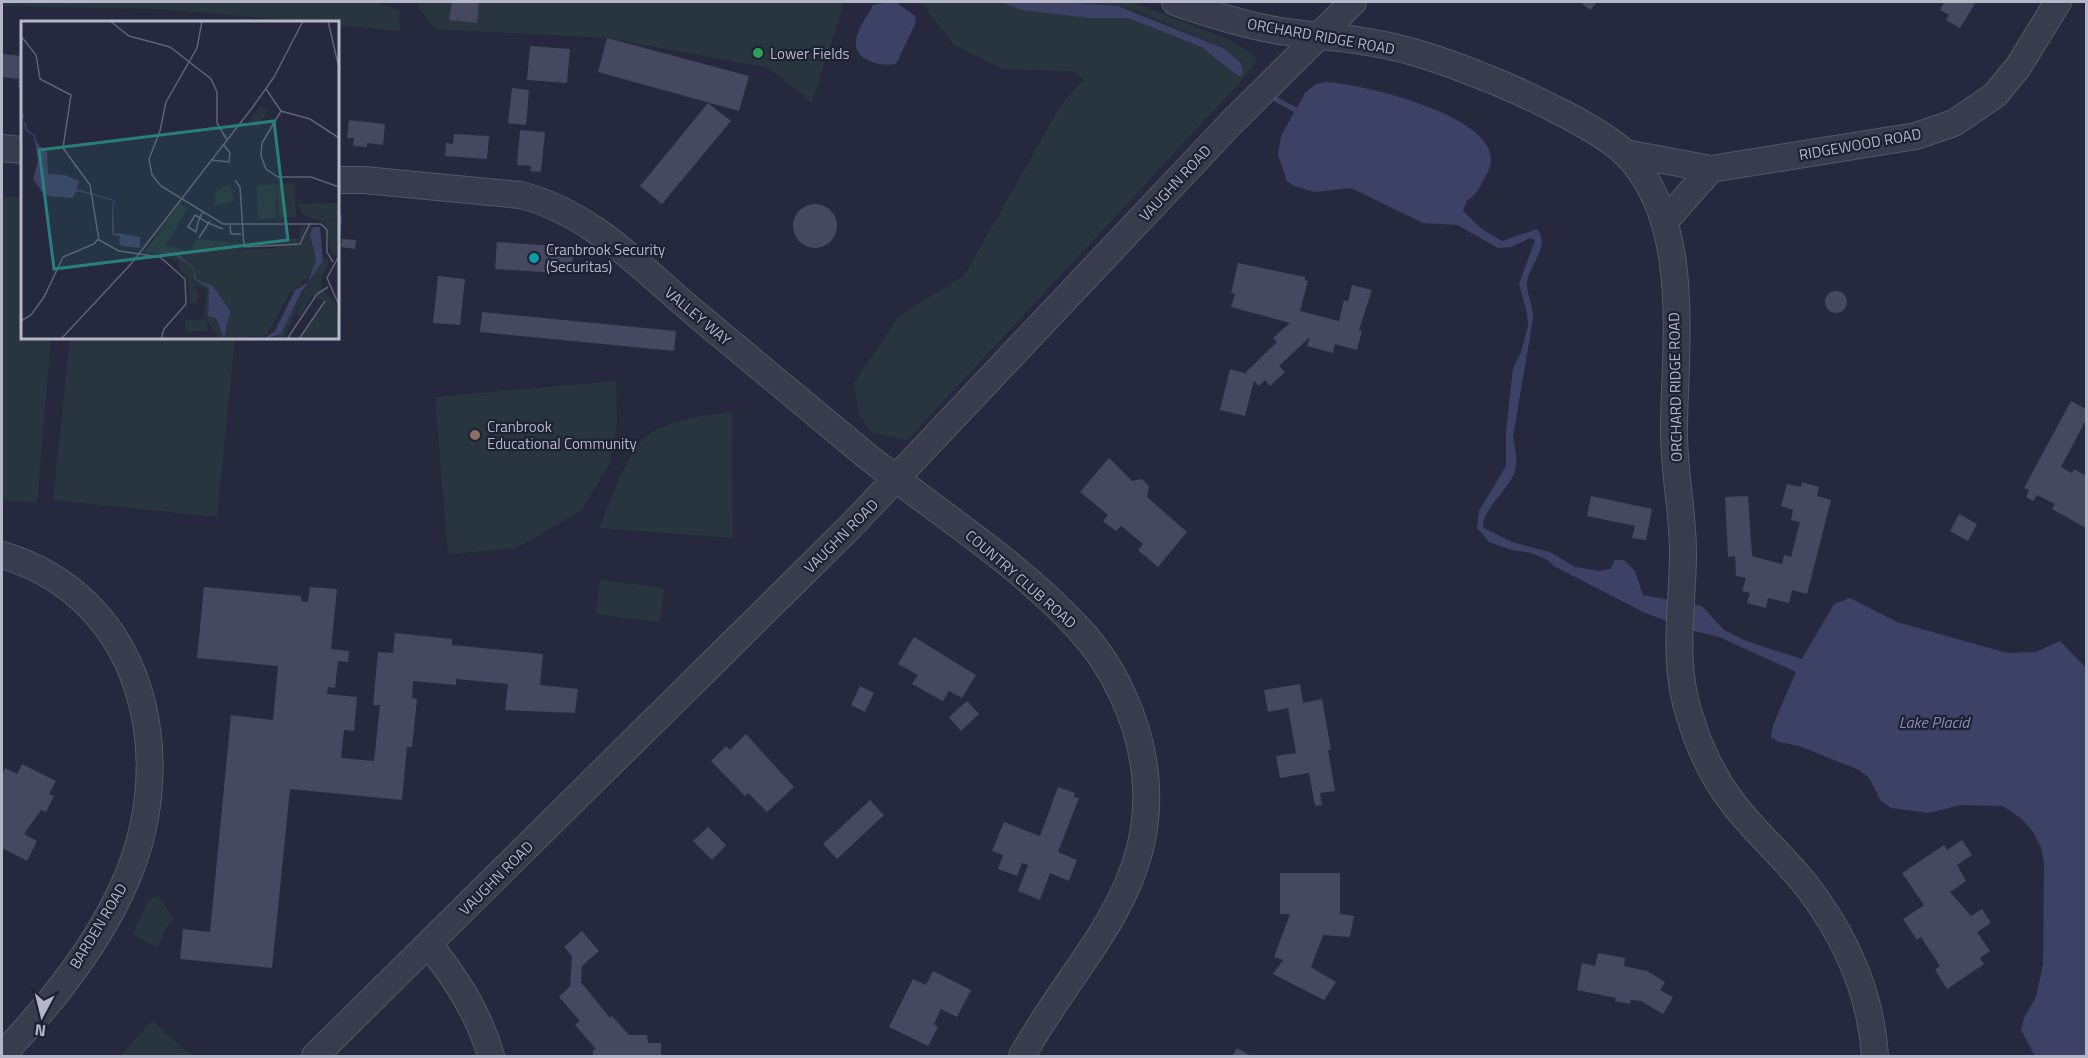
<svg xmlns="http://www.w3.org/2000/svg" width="2088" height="1058" font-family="'Titillium Web',sans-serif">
  <rect width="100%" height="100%" fill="#26293d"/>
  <g fill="#28353e">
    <polygon points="2,2 379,2 399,11 400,31 338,25 338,22 310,22 160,9 2,6"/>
    <polygon points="418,2 844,2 812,103 769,68 607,38 436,29 419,9"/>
    <polygon points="921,2 1001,2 1021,10 1088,18 1128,18 1201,47 1238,76 1223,48 1196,36 1134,10 1118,6 1065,2 1132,2 1232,41 1258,58 1243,79 907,440 871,432 859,413 854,383 899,316 964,276 1061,105 1084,79 1074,71 1002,69 954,45"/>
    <polygon points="2,196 22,198 22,338 51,338 37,503 2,500"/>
    <polygon points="70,338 235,338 217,517 53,500"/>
    <polygon points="616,381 617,424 609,465 581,510 517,548 448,554 435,397"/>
    <path d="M732,412L733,538L600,528C608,506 629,449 646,436C671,419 703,416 732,412Z"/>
    <polygon points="600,580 664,588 660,622 596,614"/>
    <polygon points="158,896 174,919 166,928 158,947 133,935 148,900"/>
    <polygon points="152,1021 192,1056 120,1056"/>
  </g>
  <g fill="#3c4165">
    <path d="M886,2L897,3L915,16L916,22L896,64C881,67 853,61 856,40C857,29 868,15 873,5Z"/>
    <polygon points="1001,2 1065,2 1118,6 1223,48 1241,63 1243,75 1238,76 1201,47 1128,18 1088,18 1021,10"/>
    <path d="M1326,82C1359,83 1522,120 1486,175C1481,184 1477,196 1467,200L1463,211L1482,229L1502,241L1537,229C1550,245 1533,261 1528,277C1524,291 1534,305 1533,319L1513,437C1515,449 1518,458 1515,471C1511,487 1478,514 1484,528L1512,542L1550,552L1575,567L1599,571L1610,569L1615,560H1624L1635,571L1643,595L1702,606L1724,630L1746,641L1802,659L1834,604L1850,598L1897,622L2007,653L2036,652L2060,641L2086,668V1056H2035L2021,1030L2024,1018L2036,997L2043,964L2044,863L2041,847L2033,832L2022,819L2003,806L1960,805L1929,813L1891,808L1881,801L1869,778L1859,770L1799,746L1779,742L1771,737L1773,725L1796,672L1719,637L1690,630L1643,612L1554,566L1546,559L1531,553L1512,550L1489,542L1477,528L1479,511L1506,466V431L1513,368L1520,355L1528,327L1527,313L1519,284L1535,240L1530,238L1511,247L1498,248L1457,225L1423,223L1351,188L1315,192L1294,186L1287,181L1278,155L1281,136L1305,93L1316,84Z"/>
  </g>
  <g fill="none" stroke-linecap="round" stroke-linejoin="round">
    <polyline stroke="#3c4165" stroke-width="5" points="1277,100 1301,113"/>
  </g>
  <g fill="#45485e">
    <polygon points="452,2 479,2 477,23 449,20"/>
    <polygon points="1584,2 1597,2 1590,10 1582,4"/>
    <polygon points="1944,2 1976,2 1960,28 1946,20 1949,15 1940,10"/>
    <polygon points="607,38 749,76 739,111 598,72"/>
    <polygon points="530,46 570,49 567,83 527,80"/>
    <polygon points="2,54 22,56 22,88 18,87 19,79 2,77"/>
    <polygon points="512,88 529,90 526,125 508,123"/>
    <polygon points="708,103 731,121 662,204 640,186"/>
    <polygon points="349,120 385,124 383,145 367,143 367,147 353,146 354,138 347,138"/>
    <polygon points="520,130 545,132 541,172 530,171 531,166 517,165"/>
    <polygon points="454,134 489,136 487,159 445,156 446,143 453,144"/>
    <circle cx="815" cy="226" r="22"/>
    <polygon points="338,215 342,215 339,246 338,246"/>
    <polygon points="342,239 356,240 355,249 341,247"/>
    <polygon points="497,242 573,247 572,274 495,269"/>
    <polygon points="1238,263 1305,277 1305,280 1308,281 1300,311 1339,321 1344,300 1348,302 1352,285 1372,290 1359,330 1362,331 1357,350 1335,344 1333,353 1307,346 1310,337 1279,366 1285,372 1270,386 1265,380 1259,386 1254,381 1245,416 1220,410 1230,369 1247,374 1246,372 1277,342 1273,338 1290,323 1231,307 1235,294 1231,293"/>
    <polygon points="438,276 465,279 460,325 433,323"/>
    <circle cx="1836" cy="302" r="11"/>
    <polygon points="482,312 676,331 674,351 480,332"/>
    <polygon points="2071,401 2086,409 2086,420 2061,467 2072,473 2074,469 2086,476 2086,528 2052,509 2055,504 2037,495 2033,501 2026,497 2029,490 2024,488"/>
    <polygon points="1109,458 1132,481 1142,479 1149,486 1147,497 1187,532 1158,567 1138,550 1143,544 1121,526 1116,531 1103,521 1108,515 1080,492"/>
    <polygon points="1802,482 1819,487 1817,496 1831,500 1807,594 1792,590 1789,603 1768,598 1766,608 1747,603 1750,593 1742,591 1746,578 1736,576 1735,556 1728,557 1725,497 1748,496 1752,556 1782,564 1784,555 1791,557 1800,522 1791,520 1793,510 1781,506 1787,484 1801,487"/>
    <polygon points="1591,496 1652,509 1646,540 1632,538 1635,526 1587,516"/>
    <polygon points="1959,514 1977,524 1968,541 1950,531"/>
    <polygon points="204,587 301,596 301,601 308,602 310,587 337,589 331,649 349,651 348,662 338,661 335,688 328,687 327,694 357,697 354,731 344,730 341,758 374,761 380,705 373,705 378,652 393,653 395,633 452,639 452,645 543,654 540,685 578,689 575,713 505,710 508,684 456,679 456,685 413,681 412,698 417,699 412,747 407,747 402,800 290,789 272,968 180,959 183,929 210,932 231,715 273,720 278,666 197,658"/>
    <polygon points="914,637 976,675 962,698 949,691 943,701 912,684 918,675 898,664"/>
    <polygon points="1300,684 1303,703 1322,699 1331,750 1328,750 1335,791 1320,793 1322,805 1315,806 1309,773 1280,778 1276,756 1296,753 1288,708 1268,712 1264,690"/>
    <polygon points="860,686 874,693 865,712 851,705"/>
    <polygon points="967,701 979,714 961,731 949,717"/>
    <polygon points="746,734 794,787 767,812 748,793 745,796 711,761 726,746 730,750"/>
    <polygon points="22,764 56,781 49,794 54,796 46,812 41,810 24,834 37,841 27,861 2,848 2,776 5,768 17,774"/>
    <polygon points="1058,787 1075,793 1074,797 1079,798 1058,852 1077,860 1069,881 1050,873 1040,900 1018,891 1028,865 1022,863 1017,876 998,869 1003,855 992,851 1004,822 1040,836"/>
    <polygon points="870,800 884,815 837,859 823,844"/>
    <polygon points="708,827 726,845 712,860 693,841"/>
    <polygon points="1962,840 1972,855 1957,865 1966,881 1950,892 1971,916 1982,909 1991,923 1977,932 1990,951 1980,958 1984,964 1947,989 1935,970 1940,966 1921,937 1917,940 1903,919 1924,905 1902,873 1944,845 1947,850"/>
    <polygon points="1280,873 1340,873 1340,914 1354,916 1350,937 1323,935 1311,967 1336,982 1324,1000 1273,974 1283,960 1274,957 1290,914 1280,914"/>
    <polygon points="582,931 599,951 582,966 581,982 610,1018 612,1016 629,1035 647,1035 648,1043 661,1043 661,1056 593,1056 593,1050 596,1049 575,1025 580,1021 559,997 570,986 572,956 564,947"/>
    <polygon points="1598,953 1625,958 1624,966 1647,971 1665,982 1660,990 1673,997 1663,1014 1641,1001 1631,1000 1630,1004 1615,1001 1616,998 1577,990 1582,963 1595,966"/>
    <polygon points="933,971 971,990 957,1017 941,1009 934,1024 938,1027 928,1046 889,1027 913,979 926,985"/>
    <polygon points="1237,1048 1251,1056 1232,1056"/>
  </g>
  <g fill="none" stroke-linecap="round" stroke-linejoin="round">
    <g stroke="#545768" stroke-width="28">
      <g id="minor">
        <path d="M1175,2C1209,14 1245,25 1280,31C1312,36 1343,37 1374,43C1416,50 1460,67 1499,83C1532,97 1602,130 1626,154C1692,221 1675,342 1674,427C1673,471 1684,514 1683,558C1682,612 1672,664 1690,717C1699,747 1713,777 1732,802C1755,833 1786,858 1809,889C1846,938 1871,995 1875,1056"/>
        <polyline points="2,148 22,150"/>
        <polyline points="1625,153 1711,169"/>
        <path d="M338,180H364L520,195C591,212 642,269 696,314C751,360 806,406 862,452C933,510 1017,561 1079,629C1114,666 1140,723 1145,774C1158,891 1073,962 1022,1056"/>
        <polyline points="1666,220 1711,169 1916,136 1954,123 1995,95 2018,67 2058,2"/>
        <path d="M2,555C143,597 179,753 127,878C99,944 50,1005 2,1055"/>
        <path d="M429,945C457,979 479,1014 491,1056"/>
        <polyline points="315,1056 851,526 1232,122 1353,2"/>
      </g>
    </g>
    <use href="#minor" stroke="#393c4d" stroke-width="26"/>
  </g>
  <circle fill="#2e9e5b" stroke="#1e2132" stroke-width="2" cx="758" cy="53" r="6"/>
  <circle fill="#0f9aa8" stroke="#1e2132" stroke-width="2" cx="534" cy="258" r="6"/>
  <circle fill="#8d6e63" stroke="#1e2132" stroke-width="2" cx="475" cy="435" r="6"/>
  <g text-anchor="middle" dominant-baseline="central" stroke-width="4.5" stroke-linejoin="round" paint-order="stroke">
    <g font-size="15" fill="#b5b7c8" stroke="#1e2132">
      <text transform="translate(1321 36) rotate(10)">ORCHARD RIDGE ROAD</text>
      <text transform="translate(1860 144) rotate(-10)">RIDGEWOOD ROAD</text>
      <text transform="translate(1175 183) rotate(-47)">VAUGHN ROAD</text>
      <text transform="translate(698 316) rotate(40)">VALLEY WAY</text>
      <text transform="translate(1675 387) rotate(-91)">ORCHARD RIDGE ROAD</text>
      <text transform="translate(841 536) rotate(-45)">VAUGHN ROAD</text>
      <text transform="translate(1021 579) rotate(41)">COUNTRY CLUB ROAD</text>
      <text transform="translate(496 878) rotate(-45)">VAUGHN ROAD</text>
      <text transform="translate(98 926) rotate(-59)">BARDEN ROAD</text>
    </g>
    <g font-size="15" fill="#b5b7c8" stroke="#1e2132" text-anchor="start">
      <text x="770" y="53">Lower Fields</text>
      <text x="546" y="249">Cranbrook Security<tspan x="546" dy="17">(Securitas)</tspan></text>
      <text x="487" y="426">Cranbrook<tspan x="487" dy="17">Educational Community</tspan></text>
    </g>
    <g font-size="16" font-style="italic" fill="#868cb2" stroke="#1e2132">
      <text x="1934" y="722">Lake Placid</text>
    </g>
  </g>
  <g transform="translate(21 21)">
    <rect width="318" height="318" fill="#26293d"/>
    <path d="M239,85L247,90L236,106L228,101ZM274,162L275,196L258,197L256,163ZM209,163L213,180L193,185L195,170ZM255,163V197L237,198L236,164ZM159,182L166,188L145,225L160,227L168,234L175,218L218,222L221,229L256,227L222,221L279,217V205L299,206H292L289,216L295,239L289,255L268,273L246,314L203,318L208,294L192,265L175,258L173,246L166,239L151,232L127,228L156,235L172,247L173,258L187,265L189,273L187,292L195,297L202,318H198L183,294L186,269L173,264L178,275L175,282H169L167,259L157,245L158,240L125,230ZM318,182V196L304,200L318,198V231L314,235L310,232L304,202L281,193L277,183ZM304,235L308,242L300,257V267L315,283L318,318H279L305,280L287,274L290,276L279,295L275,293L286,273L277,285L263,318H255ZM186,298V310L165,311L164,299Z" fill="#28353e"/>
    <path d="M0,93H3L2,100L5,103L6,109L14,114L16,122L26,131L27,153L44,154L58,160L56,168L93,179L94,182L92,187L93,208L92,213L96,212L119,216V227L101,225L98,222L99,215L91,214V187L93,180L56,170L51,177L27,175L21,171L12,158L17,140L13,115L5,110ZM292,206H299L302,240L280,272L260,313L243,318L254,310L274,269L287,261L295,239L289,214ZM127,228L155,232L173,246L175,258L192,265L209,290L203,318L195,297L187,295L188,267L173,258L172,247L154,234Z" fill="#3c4165"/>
    <path fill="none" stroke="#5f6275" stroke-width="1.5" d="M89,0L108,15L149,26L190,58L196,71V102L206,119M181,0L176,27L145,81L139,110L128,138L131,154L140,165L202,203H300L306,209V231L312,241M307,0L318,47M0,15L15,34L19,58L50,74L42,127L69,164L78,219L98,230L139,236L164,258L165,283L143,308L140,318M245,68L260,90L289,98L318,117M260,90L241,122L240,135L245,148L257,156H290L318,166M190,139L208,141L209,132L202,123M214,159L219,166L223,226L279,223L289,202M182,191L180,194L179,197L177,201L175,211L167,206L174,194L179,197L185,201L202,208M209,204L210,213H220M178,217L189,200M318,235L306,257L318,284M0,300L10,294L23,276L42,236L73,223L77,218M40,318L110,243L231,87L253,56L282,0M266,318L296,273L307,266M278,318L304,280"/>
    <path fill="#28807c" fill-opacity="0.15" stroke="#28807c" stroke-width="3" d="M253,100L267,219L33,248L18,129Z"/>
    <rect width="318" height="318" fill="none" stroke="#b5b7c8" stroke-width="3"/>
  </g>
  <rect width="2088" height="1058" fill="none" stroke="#b5b7c8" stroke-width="6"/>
  <g transform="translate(42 1016) rotate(187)" stroke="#1e2132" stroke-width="4.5" paint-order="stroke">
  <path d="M0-4.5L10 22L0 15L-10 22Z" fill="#b5b7c8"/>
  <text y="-9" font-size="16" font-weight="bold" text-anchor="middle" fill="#b5b7c8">N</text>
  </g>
</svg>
